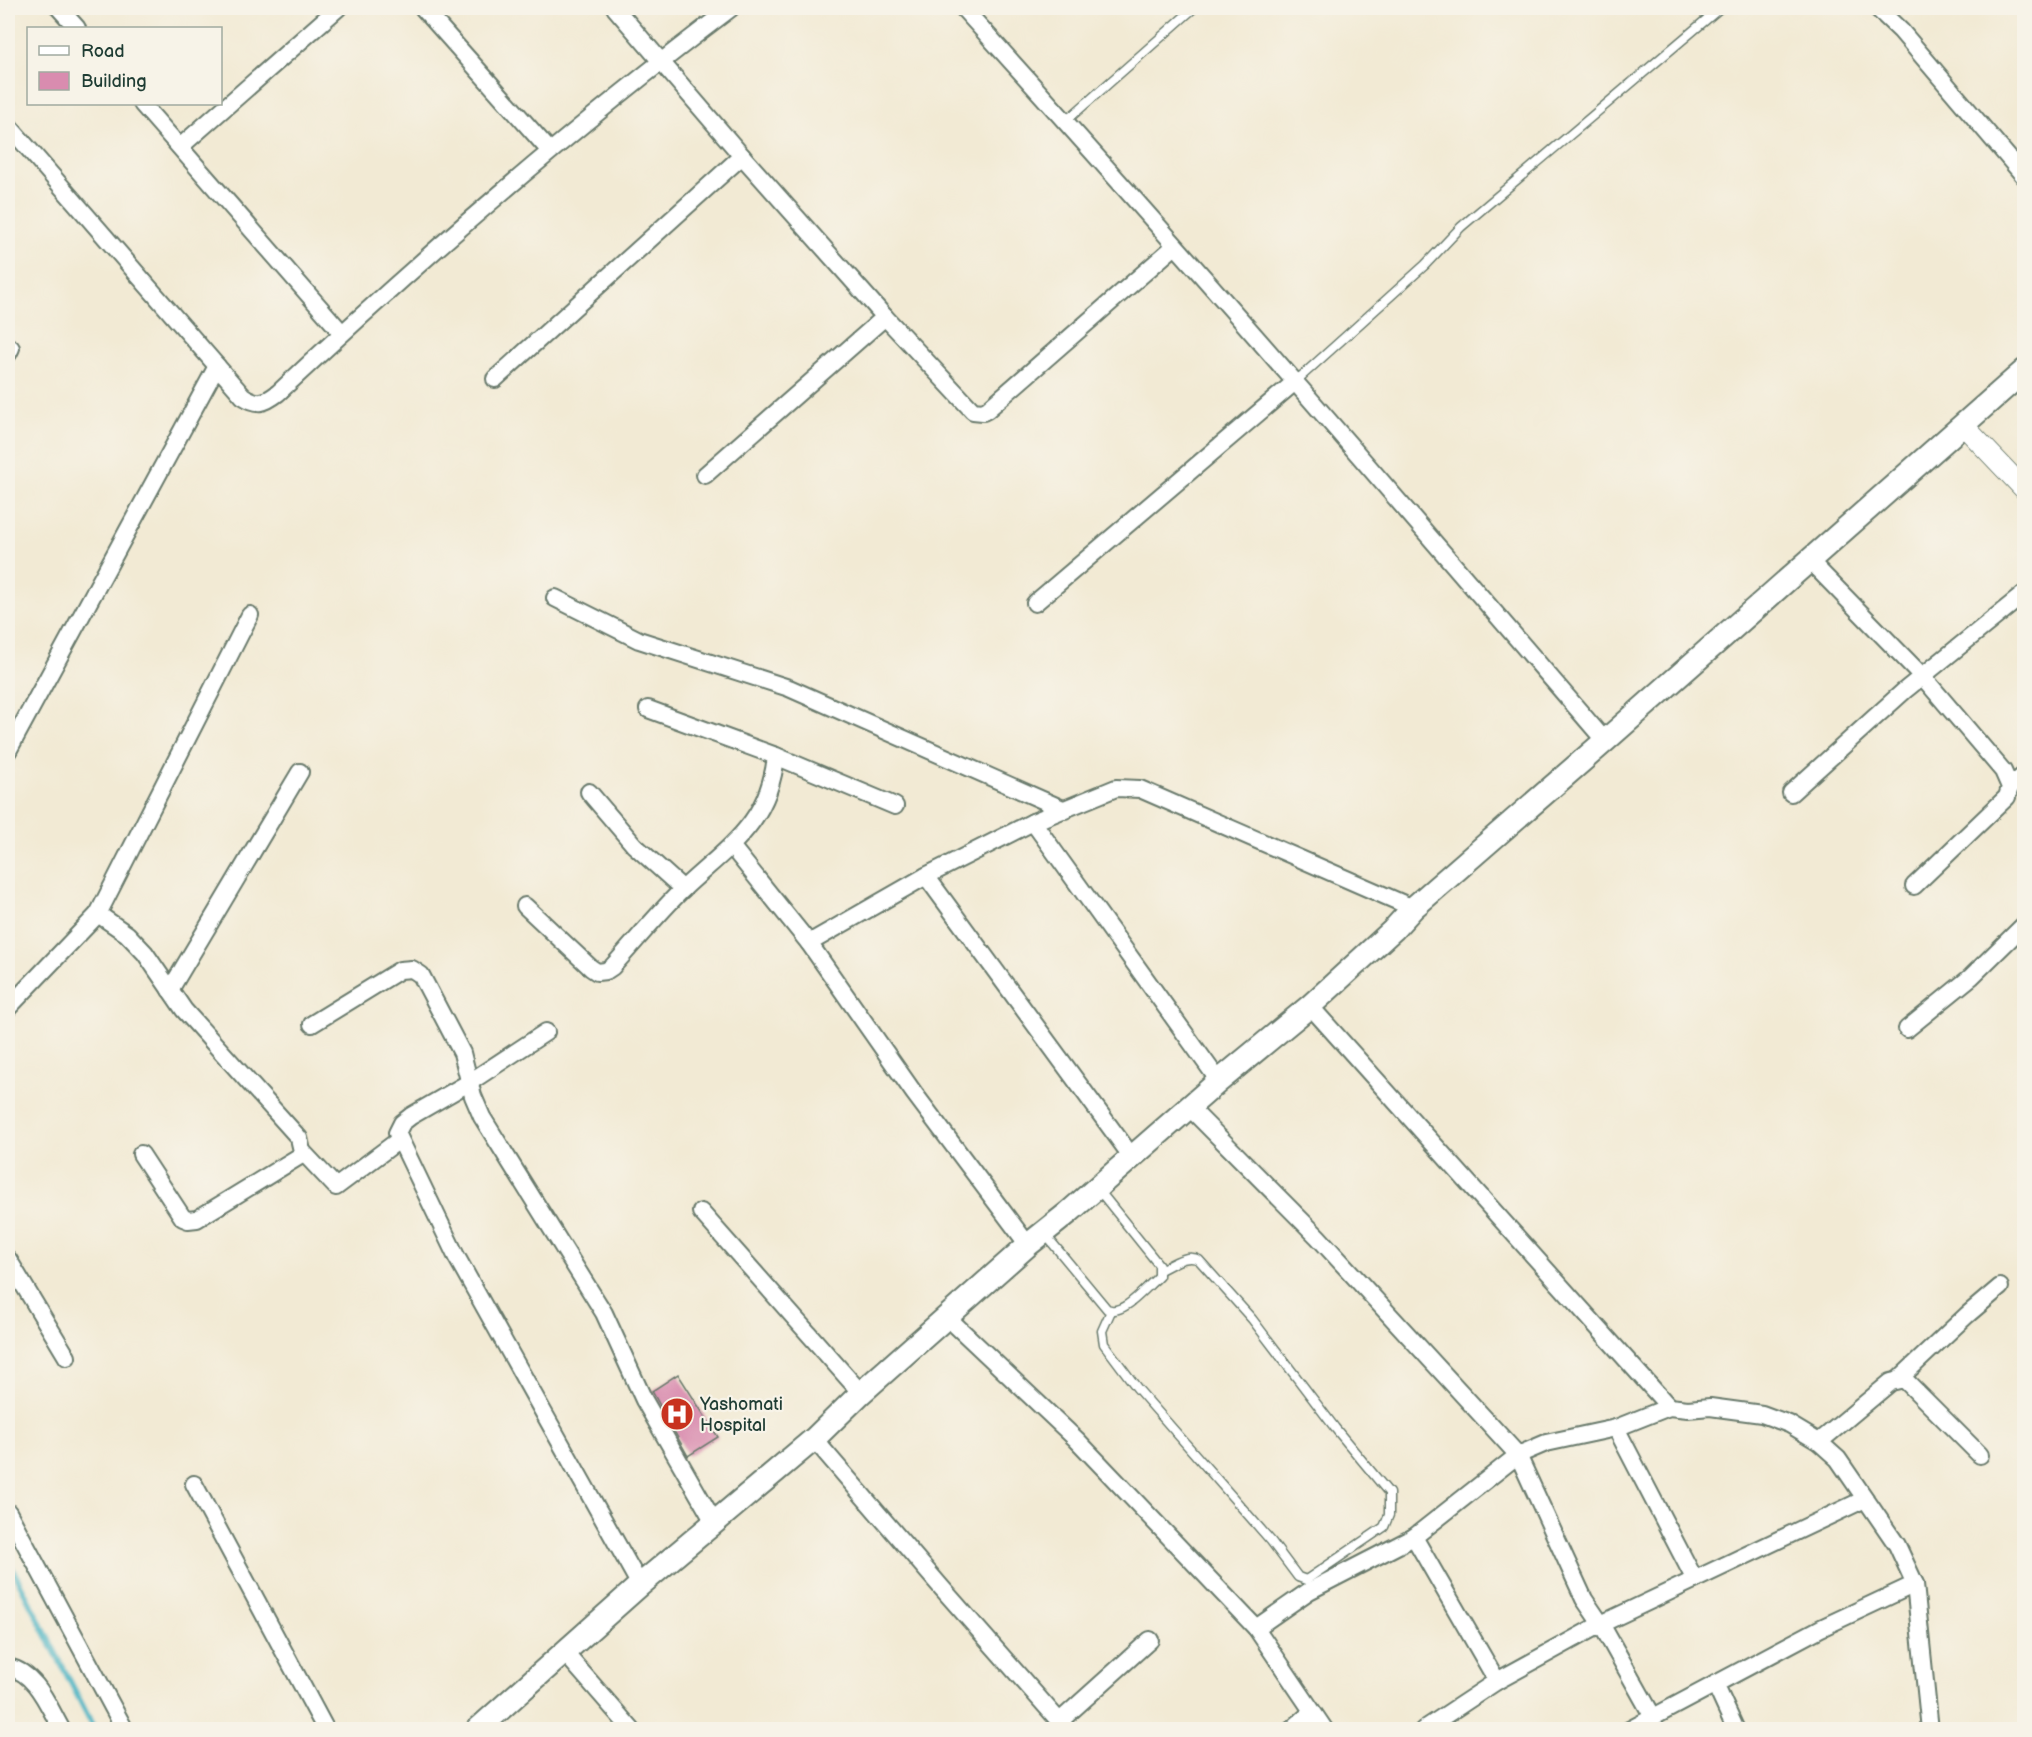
<svg xmlns="http://www.w3.org/2000/svg" width="2032" height="1737" font-family="'Balsamiq Sans',sans-serif">
  <rect width="100%" height="100%" fill="#f7f3e8"/>
  <filter id="ink" filterUnits="userSpaceOnUse"><feTurbulence type="fractalNoise" baseFrequency=".0167" numOctaves="2"/><feDisplacementMap in="SourceGraphic" scale="12" xChannelSelector="R" yChannelSelector="G"/><feConvolveMatrix kernelMatrix="1 2 1 2 8 2 1 2 1" color-interpolation-filters="sRGB"/></filter>
  <filter id="wash" filterUnits="userSpaceOnUse"><feTurbulence type="fractalNoise" baseFrequency=".008" numOctaves="4" result="noise"/><feDisplacementMap in="SourceGraphic" scale="24" xChannelSelector="R" yChannelSelector="G"/><feGaussianBlur stdDeviation="1.35" result="paint"/><feColorMatrix in="noise" values="0 0 0 0 0 0 0 0 0 0 0 0 0 0 0 0 0 1.4 0 .05"/><feComposite in="paint" operator="in"/></filter>
  <g filter="url(#wash)">
    <rect width="100%" height="100%" fill="#f2ead4"/>
    <g fill="none" stroke-linecap="round" stroke-linejoin="round">
      <polyline stroke="#46b3c3" stroke-width="6" points="8,1560 95,1730"/>
    </g>
    <g id="blocks">
      <polygon fill="#d98caf" points="678,1374 718,1437 688,1456 652,1391"/>
    </g>
  </g>
  <g filter="url(#ink)">
    <use href="#blocks" fill-opacity="0" stroke="#697a6c" stroke-width="1.5"/>
    <g fill="none" stroke-linecap="round" stroke-linejoin="round">
      <g stroke="#697a6c" stroke-width="11">
        <g id="service">
          <polyline points="1066,121 1194,8"/>
          <polyline points="1296,381 1425,265 1461,227 1720,8"/>
          <path d="M1044,1233L1107,1309C1123,1316 1143,1290 1155,1280L1159,1276V1265L1098,1189"/>
          <path d="M1111,1311L1102,1331L1104,1344L1137,1388L1271,1541L1298,1577L1306,1580L1384,1527L1389,1515V1493L1335,1428L1252,1319L1199,1260C1187,1253 1171,1265 1160,1270"/>
        </g>
      </g>
      <g stroke="#697a6c" stroke-width="20">
        <g id="minor">
          <polyline points="59,8 77,28"/>
          <polyline points="423,8 549,150"/>
          <polyline points="615,8 742,156 885,317 973,411 983,412 987,410 1175,246"/>
          <path d="M963,8C1181,248 1394,495 1605,741"/>
          <polyline points="1877,8 1901,31 2024,176"/>
          <polyline points="142,104 342,333"/>
          <path d="M8,125L243,396C258,406 265,403 278,393C423,257 573,127 731,8"/>
          <polyline points="180,147 338,8"/>
          <polyline points="8,354 11,348"/>
          <polyline points="495,379 742,156"/>
          <polyline points="705,475 885,317"/>
          <polyline points="1810,561 1923,677 2003,771 2010,787 2007,797 1914,886"/>
          <polyline points="555,598 639,640 789,688 1065,810"/>
          <polyline points="1035,603 1296,381"/>
          <polyline points="648,709 776,756 895,806"/>
          <polyline points="8,751 217,366"/>
          <polyline points="2010,787 2024,775"/>
          <polyline points="589,792 634,845 683,889"/>
          <polyline points="1791,793 1904,691 2024,594"/>
          <polyline points="1033,822 1219,1081"/>
          <polyline points="732,847 809,943 914,1093 1028,1245"/>
          <polyline points="926,876 1132,1157"/>
          <path d="M525,906L591,968L597,972L606,971L612,967C636,941 658,913 684,888C729,846 769,823 776,756"/>
          <polyline points="98,914 127,934 145,953 184,1010 299,1138 302,1151 300,1156 197,1219 188,1220 183,1218 141,1154"/>
          <polyline points="809,943 926,876 1033,822 1116,788 1140,789 1413,908"/>
          <polyline points="170,990 300,772"/>
          <polyline points="1310,1006 1669,1407 1688,1409 1710,1407 1762,1414 1789,1424 1819,1442 1838,1459 1897,1545 1915,1584 1930,1730"/>
          <polyline points="8,1008 98,914 250,615"/>
          <polyline points="312,1024 400,970 412,969 421,975 462,1053 473,1096 482,1117 604,1313 644,1400 714,1522"/>
          <polyline points="1907,1029 1971,977 2024,925"/>
          <polyline points="546,1032 470,1082 411,1116 402,1123 397,1133 456,1256 640,1585"/>
          <polyline points="1189,1107 1318,1237 1518,1455 1584,1599 1601,1624 1653,1717"/>
          <polyline points="302,1151 336,1187 399,1140"/>
          <polyline points="701,1212 861,1393"/>
          <polyline points="8,1259 67,1357"/>
          <polyline points="948,1318 1076,1439 1256,1628 1325,1730"/>
          <polyline points="1899,1379 1967,1315 2000,1287"/>
          <polyline points="1616,1428 1695,1580"/>
          <polyline points="814,1439 941,1587 1067,1730"/>
          <polyline points="1819,1442 1891,1382 1904,1379 1980,1455"/>
          <polyline points="194,1484 326,1730"/>
          <polyline points="8,1512 125,1730"/>
          <polyline points="1414,1537 1497,1681"/>
          <polyline points="1256,1628 1309,1591 1414,1537 1518,1455 1546,1443 1616,1428 1669,1407"/>
          <polyline points="565,1653 632,1730"/>
          <path d="M8,1667C37,1673 48,1706 62,1730"/>
          <polyline points="1715,1684 1736,1730"/>
          <polyline points="1060,1721 1150,1640"/>
          <polyline points="1291,1730 1312,1712"/>
          <polyline points="1423,1730 1497,1681 1601,1624 1865,1499"/>
          <polyline points="1629,1730 1821,1628 1915,1584"/>
        </g>
      </g>
      <g stroke="#697a6c" stroke-width="22">
        <polyline id="tertiary" points="1963,425 2024,489"/>
      </g>
      <g stroke="#697a6c" stroke-width="26">
        <polyline id="secondary" points="477,1730 640,1585 814,1439 861,1393 1028,1245 1068,1213 1219,1081 1310,1006 1393,930 1413,908 1605,741 2024,371"/>
      </g>
      <use href="#service" stroke="#fff" stroke-width="8"/>
      <use href="#minor" stroke="#fff" stroke-width="16"/>
      <use href="#tertiary" stroke="#fff" stroke-width="20"/>
      <use href="#secondary" stroke="#fff" stroke-width="22"/>
    </g>
  </g>
  <defs>
    <g id="hospital-disc" transform="scale(1.725)"><circle r="9.5" fill="#c8321e" stroke="#f7f3e8"/><path d="M-5-5h3v3.5h4V-5h3V5h-3V1.5h-4V5h-3Z" fill="#fff"/></g>
  </defs>
  <g fill-rule="evenodd">
    <use href="#hospital-disc" x="677" y="1414"/>
  </g>
  <g text-anchor="middle" dominant-baseline="central" stroke-width="4.5" stroke-linejoin="round" paint-order="stroke">
    <g font-size="18" fill="#1f3d34" stroke="#f7f3e8" text-anchor="start">
      <text x="700" y="1404">Yashomati<tspan x="700" dy="21">Hospital</tspan></text>
    </g>
  </g>
  <rect width="2032" height="1737" fill="none" stroke="#f7f3e8" stroke-width="30"/>
  <rect x="27" y="27" width="195" height="78" fill="#f7f3e8" stroke="#a1aaa0" stroke-width="1.5"/>
  <rect x="39" y="46" width="30" height="9" fill="#ffffff" stroke="#a1aaa0" stroke-width="1.5"/>
  <text x="81" y="57" font-size="18" fill="#1f3d34">Road</text>
  <rect x="39" y="72" width="30" height="18" fill="#d98caf" stroke="#a1aaa0" stroke-width="1.5"/>
  <text x="81" y="87" font-size="18" fill="#1f3d34">Building</text>
</svg>
